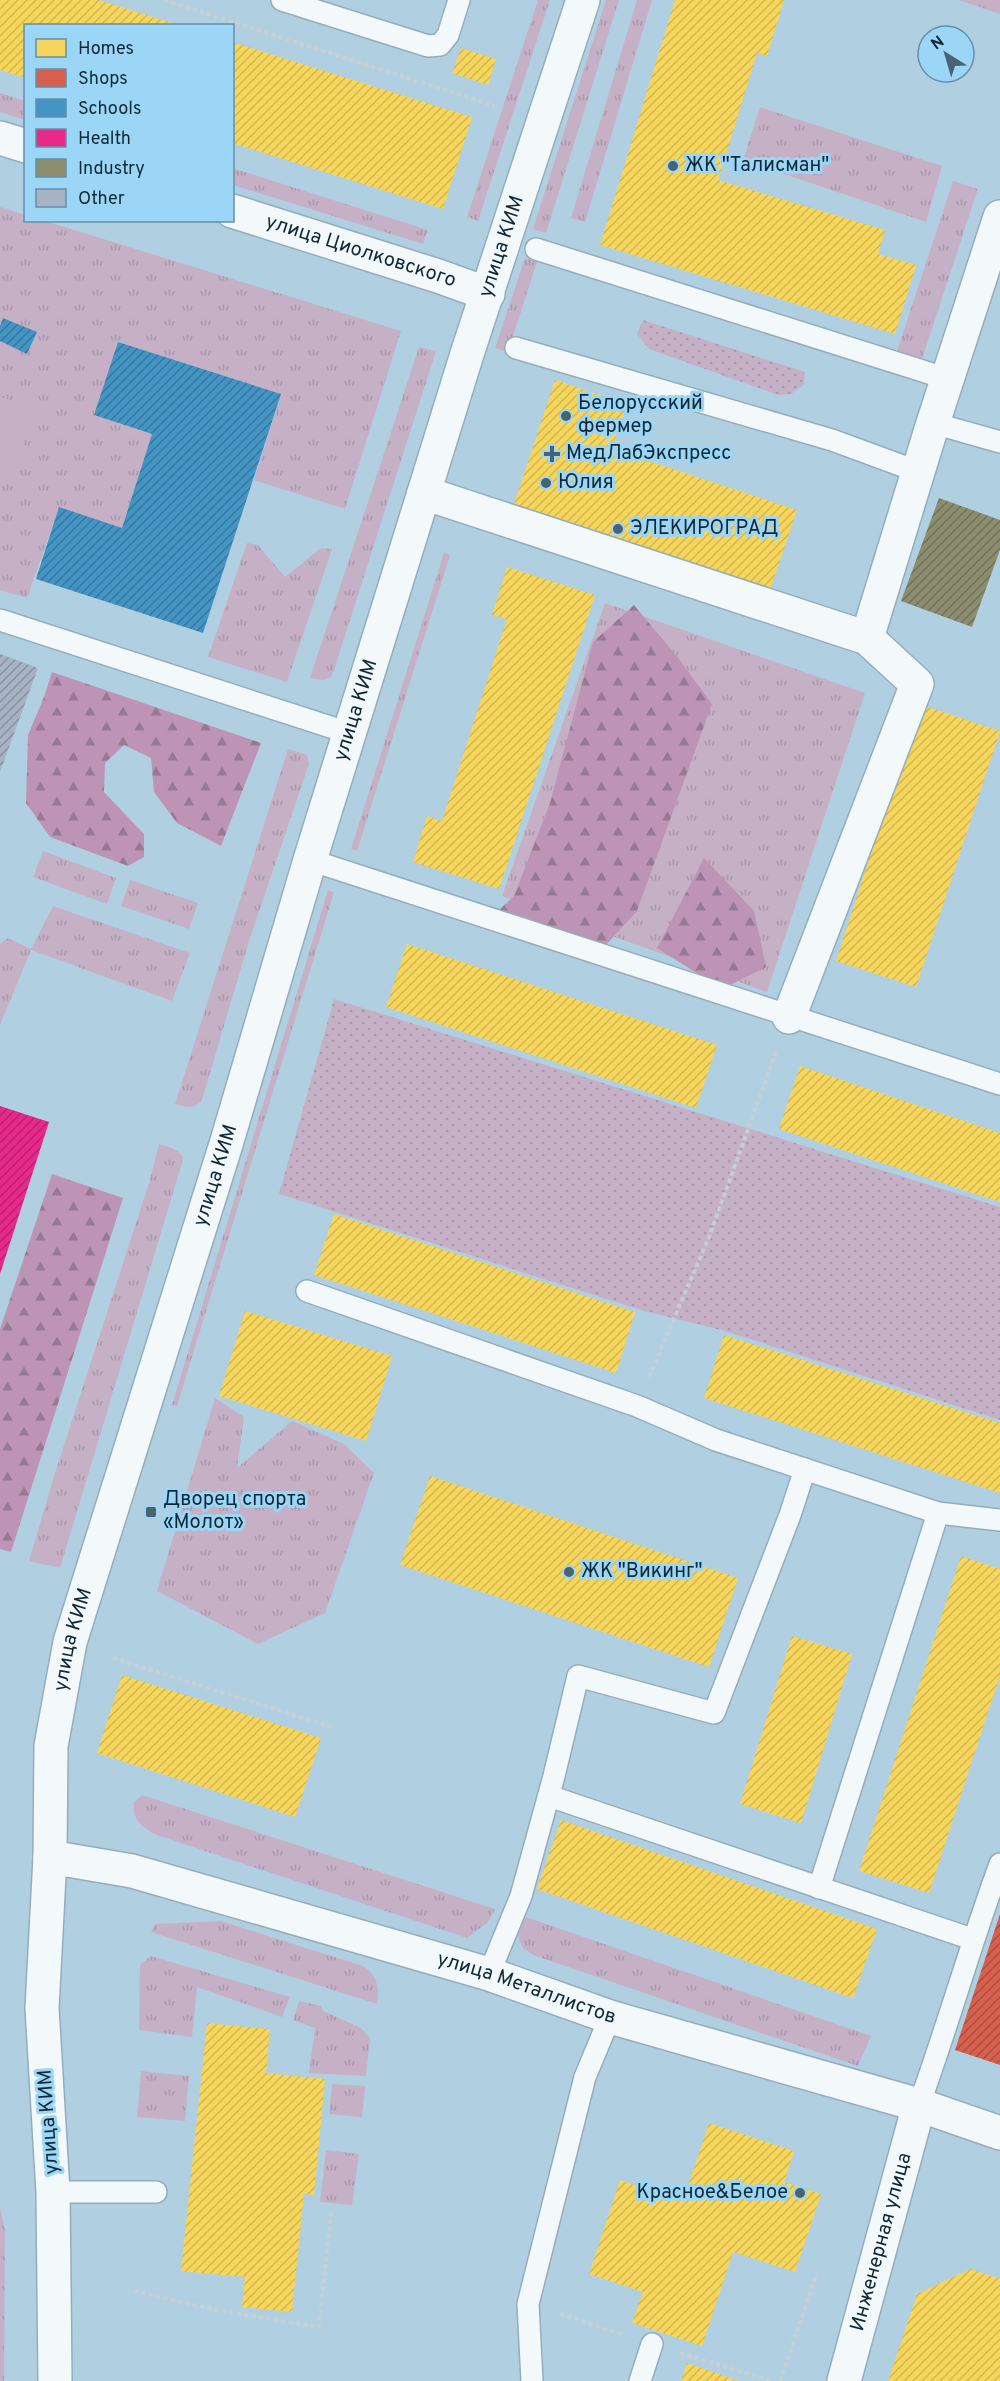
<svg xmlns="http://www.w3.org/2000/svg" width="1000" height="2381" font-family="Overpass,sans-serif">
  <defs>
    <pattern id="grass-tufts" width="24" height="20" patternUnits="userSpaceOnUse" patternTransform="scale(1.5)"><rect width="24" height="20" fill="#c6b0c6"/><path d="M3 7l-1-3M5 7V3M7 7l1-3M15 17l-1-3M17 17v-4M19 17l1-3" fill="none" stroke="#a997ab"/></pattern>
    <pattern id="forest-firs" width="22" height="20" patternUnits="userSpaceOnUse" patternTransform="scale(1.5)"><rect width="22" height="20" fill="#bd94b5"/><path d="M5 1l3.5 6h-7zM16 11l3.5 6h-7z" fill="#987994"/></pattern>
    <pattern id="park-dots" width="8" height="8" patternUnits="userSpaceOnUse" patternTransform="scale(1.5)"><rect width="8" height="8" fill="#c6b0c6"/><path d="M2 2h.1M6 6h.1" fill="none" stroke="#a997ab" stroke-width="1.8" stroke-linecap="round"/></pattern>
    <pattern id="homes-hatch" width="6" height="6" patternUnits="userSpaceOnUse" patternTransform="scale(1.5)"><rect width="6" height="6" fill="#f6d55c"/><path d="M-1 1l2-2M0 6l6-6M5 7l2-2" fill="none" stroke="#d2b751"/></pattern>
    <pattern id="shops-hatch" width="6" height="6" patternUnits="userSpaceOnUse" patternTransform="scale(1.5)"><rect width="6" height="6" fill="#d6604d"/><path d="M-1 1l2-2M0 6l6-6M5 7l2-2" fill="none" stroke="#ac4f41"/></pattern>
    <pattern id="schools-hatch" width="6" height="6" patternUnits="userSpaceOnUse" patternTransform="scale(1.5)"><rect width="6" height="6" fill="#4393c3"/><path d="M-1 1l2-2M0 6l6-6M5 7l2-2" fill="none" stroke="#37789f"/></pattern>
    <pattern id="health-hatch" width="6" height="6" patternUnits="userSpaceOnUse" patternTransform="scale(1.5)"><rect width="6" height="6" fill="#e7298a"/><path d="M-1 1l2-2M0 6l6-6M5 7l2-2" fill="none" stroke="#ba2372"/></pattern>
    <pattern id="industry-hatch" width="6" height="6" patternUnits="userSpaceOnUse" patternTransform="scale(1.5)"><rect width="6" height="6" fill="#8c8c6e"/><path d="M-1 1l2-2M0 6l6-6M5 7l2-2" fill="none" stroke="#71725b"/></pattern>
    <pattern id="building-hatch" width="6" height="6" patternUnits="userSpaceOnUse" patternTransform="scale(1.5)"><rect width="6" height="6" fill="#a7b3c5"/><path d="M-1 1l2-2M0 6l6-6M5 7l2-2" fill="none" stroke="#8792a1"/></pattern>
  </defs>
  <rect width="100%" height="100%" fill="#b0d0e2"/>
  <g fill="url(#grass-tufts)">
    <polygon points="538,0 550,0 478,221 467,217"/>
    <polygon points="606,0 619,0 546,233 533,229"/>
    <polygon points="637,0 652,0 585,222 571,218"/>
    <polygon points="959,0 1000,0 1000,14"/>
    <polygon points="0,93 25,101 25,120 0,112"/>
    <polygon points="760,107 942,166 926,222 743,160"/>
    <polygon points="232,168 428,230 423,244 233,185"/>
    <polygon points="953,181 978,189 921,362 896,354"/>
    <polygon points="0,207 25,215 26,220 45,221 401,331 345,509 254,480 281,394 118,342 95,415 152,434 122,528 59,508 27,598 0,590 0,474 12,477 35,408 0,397 0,341 27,353 37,333 4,318 0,326"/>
    <polygon points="525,258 537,262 508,352 495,348"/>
    <polygon points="419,347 436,351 334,670 331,677 323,680 310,678"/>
    <polygon points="247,543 258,545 285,577 321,548 332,549 287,682 208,657"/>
    <polygon points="444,553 450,555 357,851 351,849"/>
    <polygon points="605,603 865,693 767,992 502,896"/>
    <path d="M288,749L307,755L309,764L249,941L202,1100C194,1110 187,1107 175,1104Z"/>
    <polygon points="43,851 116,878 107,904 33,877"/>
    <polygon points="130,880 198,903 189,929 121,906"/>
    <polygon points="328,890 334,892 177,1406 172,1405"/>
    <polygon points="53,906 190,953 172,1001 31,950 0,1025 0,944 8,938 31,949"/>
    <path d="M159,1144C168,1147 177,1148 183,1157L182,1163L60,1568L29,1561L55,1473L149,1183Z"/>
    <polygon points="215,1398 244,1417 237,1468 292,1421 344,1444 374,1473 325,1613 258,1644 157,1591"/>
    <path d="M142,1795L495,1909L488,1922L467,1938L154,1834C140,1825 132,1819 134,1802Z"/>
    <polygon points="523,1916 871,2036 858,2066 533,1955 523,1948 517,1934"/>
    <path d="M221,1921L363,1966C377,1975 380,1988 377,2004L151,1932L155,1924Z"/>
    <polygon points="151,1956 290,1997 282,2017 197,1987 192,2037 139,2030 140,1965"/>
    <polygon points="299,2001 321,2006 323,2011 361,2028 370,2038 366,2076 309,2073 315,2028 293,2020"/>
    <polygon points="141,2071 189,2076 185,2121 137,2117"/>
    <polygon points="332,2084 365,2086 362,2117 329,2114"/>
    <polygon points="326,2150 359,2154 352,2205 320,2202"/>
    <polygon points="0,2208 5,2230 4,2381 0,2381"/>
  </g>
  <g fill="url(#forest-firs)">
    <polygon points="634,605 679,659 712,704 637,911 604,947 497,912 514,896 550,803 593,642"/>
    <polygon points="52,672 261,743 221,846 177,823 154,792 151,758 124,745 105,763 104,792 144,834 144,857 128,866 50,837 26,803 28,735 44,697"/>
    <polygon points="704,858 754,911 766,967 722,989 657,948"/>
    <polygon points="52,1174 123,1198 11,1552 0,1549 0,1329"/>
  </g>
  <g fill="url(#park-dots)">
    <polygon points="643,320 805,372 804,385 791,394 778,395 649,349 637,334"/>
    <polygon points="334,999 1000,1207 1000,1420 725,1331 644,1311 279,1194"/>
  </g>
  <polygon fill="#c6b0c6" points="0,397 36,408 12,478 0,474"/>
  <g fill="url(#homes-hatch)">
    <polygon points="0,0 99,0 178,25 26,26 26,78 0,70"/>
    <polygon points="675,0 784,0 767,56 757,53 718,180 885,230 878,254 916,265 895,334 600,245"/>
    <polygon points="232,42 472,117 443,209 232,143"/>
    <polygon points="461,48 496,59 488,85 452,73"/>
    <polygon points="555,380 627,404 612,449 797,510 770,590 514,504"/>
    <polygon points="507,567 595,595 499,889 413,862 427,816 442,821 507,619 492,615"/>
    <polygon points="919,704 1000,731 916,987 836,961"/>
    <polygon points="407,944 717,1045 696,1108 386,1007"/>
    <polygon points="800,1066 1000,1133 1000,1202 779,1129"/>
    <polygon points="334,1214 635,1312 616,1373 314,1275"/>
    <polygon points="245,1311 392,1356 366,1441 219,1396"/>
    <polygon points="724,1335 1000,1423 1000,1493 704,1398"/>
    <polygon points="430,1476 738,1578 709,1667 400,1565"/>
    <polygon points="961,1556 1000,1569 1000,1675 929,1893 859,1871"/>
    <polygon points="792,1636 852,1654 801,1823 740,1804"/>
    <polygon points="122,1675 321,1738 295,1817 97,1753"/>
    <polygon points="561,1820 877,1929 853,1998 537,1889"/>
    <polygon points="207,2023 270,2029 266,2073 325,2079 314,2195 304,2194 292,2312 242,2307 245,2277 181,2271"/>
    <polygon points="709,2123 794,2151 784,2182 821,2194 795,2272 733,2252 702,2346 632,2323 643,2292 589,2274 620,2180 683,2201"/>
    <polygon points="970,2269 1000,2279 1000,2381 888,2381 917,2294"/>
    <polygon points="687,2363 739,2381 681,2381"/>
  </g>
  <polygon fill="url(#shops-hatch)" points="1000,1914 1000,2065 955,2050"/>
  <g fill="url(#schools-hatch)">
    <polygon points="3,318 37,332 27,354 0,341 0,326"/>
    <polygon points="118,342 281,394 203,633 36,579 59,507 122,528 152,434 94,415"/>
  </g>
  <polygon fill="url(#health-hatch)" points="0,1106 49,1122 0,1274"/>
  <polygon fill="url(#industry-hatch)" points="939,498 1000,520 1000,550 972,627 901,601"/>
  <polygon fill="url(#building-hatch)" points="0,654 38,668 0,772"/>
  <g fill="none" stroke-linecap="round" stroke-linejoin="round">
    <g stroke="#95adbb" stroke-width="24">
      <g id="service">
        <polyline points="282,0 428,46 440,45 448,35 459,0"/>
        <polyline points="536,249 948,379"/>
        <polyline points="516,348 832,440 919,472"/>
        <polyline points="933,423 1000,442"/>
        <polyline points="0,620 349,733"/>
        <polyline points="310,860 1000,1084"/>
        <polyline points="307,1291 637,1406 716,1440 938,1513 1000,1520"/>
        <polyline points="549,1796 972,1939"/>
        <polyline points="819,1888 938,1513"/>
        <polyline points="489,1974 521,1896 554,1776 578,1676 714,1713 790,1515 805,1469"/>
        <path d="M919,2105C948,2025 971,1943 1000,1864"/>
        <polyline points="53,2192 156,2192"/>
        <polyline points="532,2381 528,2304 585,2077 610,2017"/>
        <polyline points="640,2381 652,2344"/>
      </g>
    </g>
    <g stroke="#95adbb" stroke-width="36">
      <g id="minor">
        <polyline points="0,138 26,146"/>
        <path id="s1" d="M232,211L438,276L488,294"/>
        <polyline points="424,493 867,638 917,684 789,1017"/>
        <polyline points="867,638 933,423 1000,217"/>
        <path id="s2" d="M50,1857L132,1871L489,1974L610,2017L919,2105L1000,2133"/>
        <path id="s3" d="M844,2381L919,2105"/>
      </g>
    </g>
    <g stroke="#95adbb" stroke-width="36">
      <g id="tertiary">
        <path id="s4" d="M55,2381L53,2192L42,2008L50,1857L51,1746L70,1642L227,1141L310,860L467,354L583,0"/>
      </g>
    </g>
    <g stroke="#c5cfd5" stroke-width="4" stroke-dasharray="4.5 3" stroke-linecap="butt">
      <polyline points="164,0 495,106"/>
      <polyline points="649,1377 709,1237 776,1052"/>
      <polyline points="113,1658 335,1728"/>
      <polyline points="134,2291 221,2311 319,2327 331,2213"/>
      <polyline points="560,2314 624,2335"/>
      <polyline points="680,2353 772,2381"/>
      <polyline points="780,2381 817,2273"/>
    </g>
    <use href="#service" stroke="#f3f8fb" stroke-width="21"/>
    <use href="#minor" stroke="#f3f8fb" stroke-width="33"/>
    <use href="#tertiary" stroke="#f3f8fb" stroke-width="33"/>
  </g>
  <g fill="#486372" stroke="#9bd6f7" stroke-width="2">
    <circle cx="673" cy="166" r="6"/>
    <circle cx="566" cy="416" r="6"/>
    <path d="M549 445h6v6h6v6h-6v6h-6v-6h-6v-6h6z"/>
    <circle cx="546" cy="483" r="6"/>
    <circle cx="618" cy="529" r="6"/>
    <rect x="145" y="1506" width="12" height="12" rx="3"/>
    <circle cx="569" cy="1572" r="6"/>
    <circle cx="800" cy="2193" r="6"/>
  </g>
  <g text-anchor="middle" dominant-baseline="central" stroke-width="6" stroke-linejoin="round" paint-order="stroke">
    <g font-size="20" fill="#102835" stroke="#9bd6f7" text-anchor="start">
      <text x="685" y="166">ЖК "Талисман"</text>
      <text x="578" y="404">Белорусский<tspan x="578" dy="23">фермер</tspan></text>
      <text x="566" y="454">МедЛабЭкспресс</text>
      <text x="558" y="483">Юлия</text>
      <text x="630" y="529">ЭЛЕКИРОГРАД</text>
      <text x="163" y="1500">Дворец спорта<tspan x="163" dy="23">«Молот»</tspan></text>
      <text x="581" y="1572">ЖК "Викинг"</text>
      <text x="788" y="2193" text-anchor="end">Красное&amp;Белое</text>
    </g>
    <g font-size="20" fill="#102835" stroke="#9bd6f7">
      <text stroke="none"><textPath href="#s4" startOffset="2202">улица КИМ</textPath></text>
      <text stroke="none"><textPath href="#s1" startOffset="135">улица Циолковского</textPath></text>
      <text stroke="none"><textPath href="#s4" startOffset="1716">улица КИМ</textPath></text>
      <text stroke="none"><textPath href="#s4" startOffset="1230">улица КИМ</textPath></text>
      <text stroke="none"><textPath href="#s4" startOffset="744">улица КИМ</textPath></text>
      <text stroke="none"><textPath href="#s2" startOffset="495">улица Металлистов</textPath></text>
      <text transform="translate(49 2122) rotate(-94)">улица КИМ</text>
      <text stroke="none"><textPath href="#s3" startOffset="144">Инженерная улица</textPath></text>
    </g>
  </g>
  <rect x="24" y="24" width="210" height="198" fill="#9bd6f7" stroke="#6390a9" stroke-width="1.5"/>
  <rect x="36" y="39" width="30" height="18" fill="#f6d55c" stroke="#6390a9" stroke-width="1.5"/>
  <text x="78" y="54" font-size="18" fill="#102835">Homes</text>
  <rect x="36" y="69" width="30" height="18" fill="#d6604d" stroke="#6390a9" stroke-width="1.5"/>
  <text x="78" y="84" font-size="18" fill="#102835">Shops</text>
  <rect x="36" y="99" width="30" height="18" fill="#4393c3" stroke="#6390a9" stroke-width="1.5"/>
  <text x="78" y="114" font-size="18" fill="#102835">Schools</text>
  <rect x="36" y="129" width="30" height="18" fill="#e7298a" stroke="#6390a9" stroke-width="1.5"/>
  <text x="78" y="144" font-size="18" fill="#102835">Health</text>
  <rect x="36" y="159" width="30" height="18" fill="#8c8c6e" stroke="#6390a9" stroke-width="1.5"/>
  <text x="78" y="174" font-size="18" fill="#102835">Industry</text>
  <rect x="36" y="189" width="30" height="18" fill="#a7b3c5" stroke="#6390a9" stroke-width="1.5"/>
  <text x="78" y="204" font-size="18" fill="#102835">Other</text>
  <g transform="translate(946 54) rotate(323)"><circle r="28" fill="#9bd6f7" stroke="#6390a9" stroke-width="1.5"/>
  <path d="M0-4.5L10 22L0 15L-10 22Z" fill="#486372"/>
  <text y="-9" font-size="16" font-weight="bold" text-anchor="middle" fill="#102835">N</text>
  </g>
</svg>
